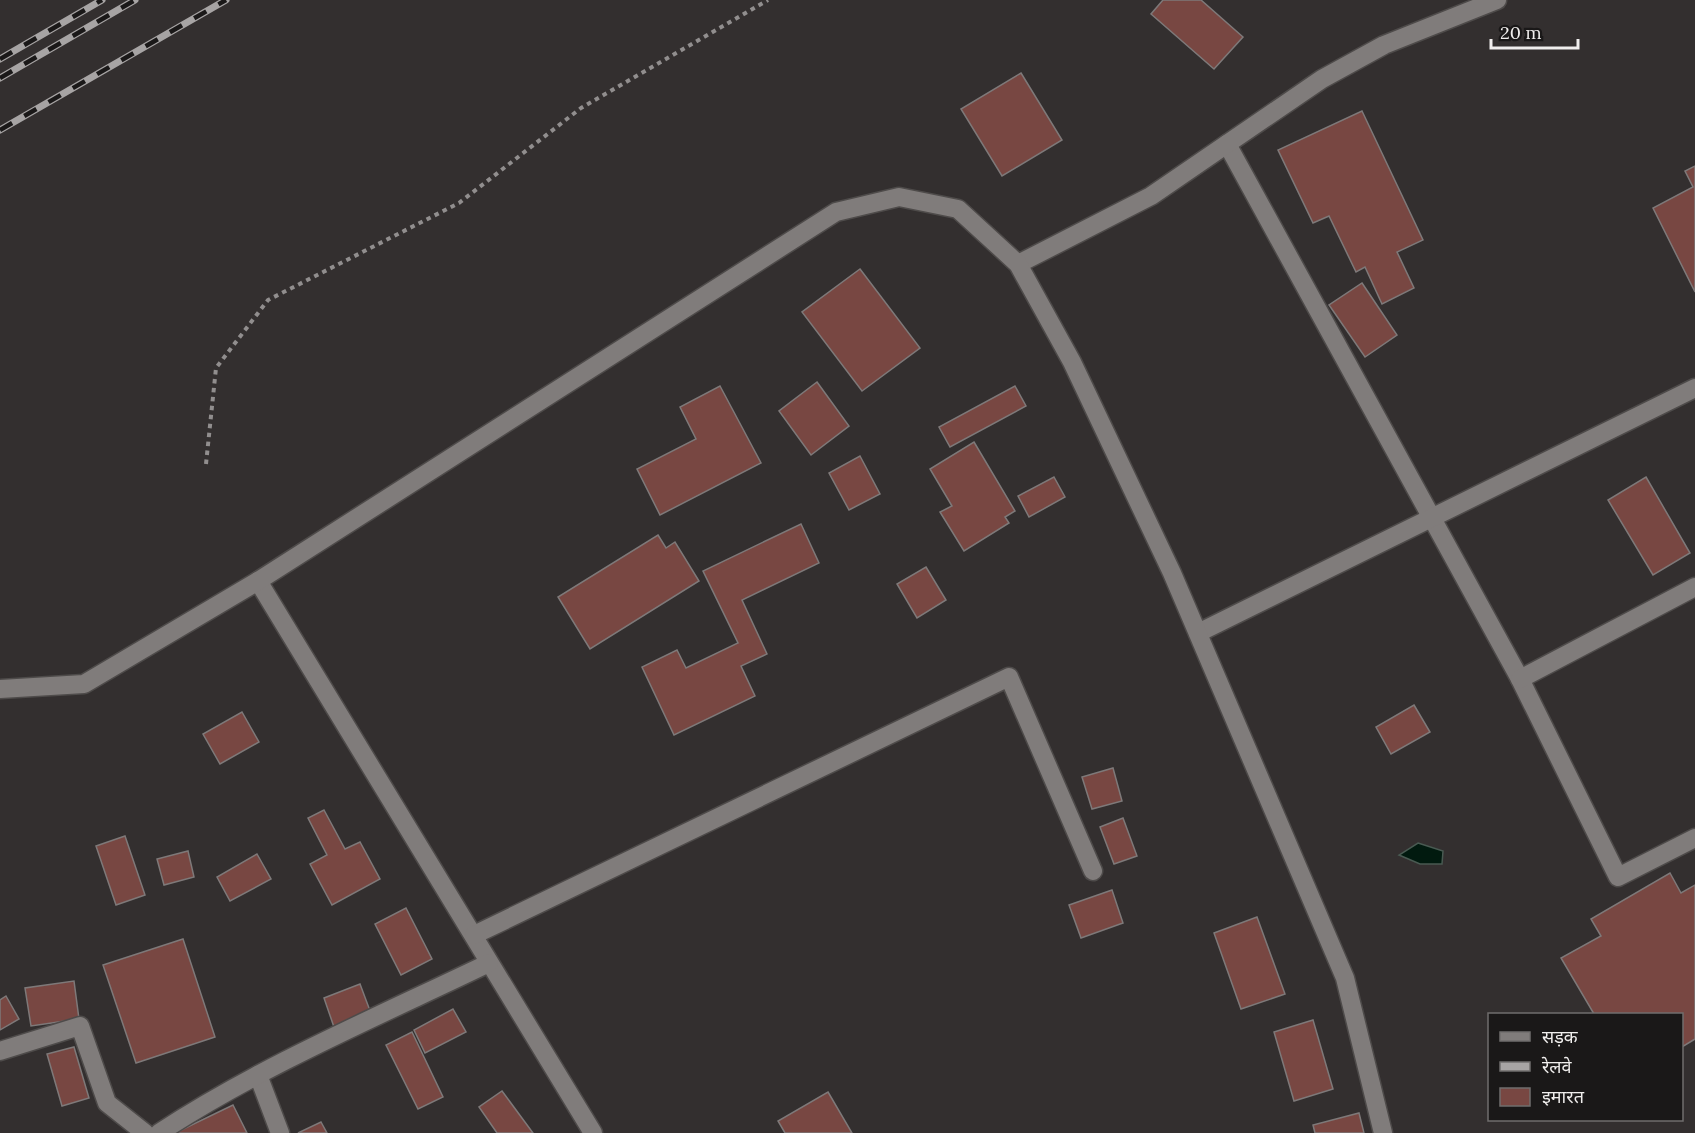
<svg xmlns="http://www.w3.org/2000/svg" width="1695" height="1133" font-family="Lora,'Noto Sans Devanagari',serif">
  <rect width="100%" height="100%" fill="#332f2f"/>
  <polygon fill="#011a0f" stroke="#495a52" stroke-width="1.5" points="1418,843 1443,851 1442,864 1420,864 1399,855"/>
  <g fill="#784742" stroke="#7e7979" stroke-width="1.5">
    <polygon points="1163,0 1201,0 1243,37 1214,69 1151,14"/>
    <polygon points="1021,73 1062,140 1002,176 961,109"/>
    <polygon points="1362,111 1423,240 1397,252 1414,288 1382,304 1365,267 1356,272 1329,216 1313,223 1278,150"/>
    <polygon points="1695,166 1695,292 1653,208 1693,187 1685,171"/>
    <polygon points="860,269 920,348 862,391 802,312"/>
    <polygon points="1362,283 1397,335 1365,357 1329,305"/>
    <polygon points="817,382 849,426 811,455 779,411"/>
    <polygon points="720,386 761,463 660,515 637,469 696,439 680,407"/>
    <polygon points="1015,386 1026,406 950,447 939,427"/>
    <polygon points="974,442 1015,511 1005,517 1009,523 964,551 940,512 952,506 930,469"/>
    <polygon points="860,456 880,494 849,510 829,473"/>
    <polygon points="1054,477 1065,497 1029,517 1018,496"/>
    <polygon points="1646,477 1690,553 1653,575 1608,500"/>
    <polygon points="801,524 819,563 742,600 767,654 741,666 755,696 674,735 642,667 677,650 686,668 738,643 703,571"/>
    <polygon points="658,535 666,548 675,542 699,581 590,649 558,597"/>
    <polygon points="926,567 946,600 917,618 897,584"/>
    <polygon points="1414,705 1430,732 1391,754 1376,727"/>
    <polygon points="242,712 259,742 220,764 203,734"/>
    <polygon points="1113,768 1122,801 1092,809 1082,777"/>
    <polygon points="324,810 345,849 360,842 380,879 332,905 310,864 327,855 308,818"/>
    <polygon points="1123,818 1137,856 1114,864 1100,827"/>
    <polygon points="125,836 145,895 116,905 96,846"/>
    <polygon points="188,851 194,877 164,885 157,859"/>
    <polygon points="257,854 271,879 230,901 217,877"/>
    <polygon points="1670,873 1681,893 1695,885 1695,1039 1682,1047 1682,1014 1594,1014 1561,958 1601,936 1591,919"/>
    <polygon points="1112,890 1123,923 1081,938 1069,905"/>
    <polygon points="406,908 432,959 401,975 375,924"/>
    <polygon points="1257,917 1285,994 1241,1009 1214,933"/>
    <polygon points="183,939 215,1037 136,1063 103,965"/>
    <polygon points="74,981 79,1019 31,1026 25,988"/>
    <polygon points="360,984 372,1016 335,1030 324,998"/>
    <polygon points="6,996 19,1019 0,1030 0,1000"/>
    <polygon points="453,1009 466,1032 425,1053 414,1030"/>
    <polygon points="1313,1020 1333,1089 1294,1101 1274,1032"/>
    <polygon points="412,1032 443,1097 418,1109 386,1045"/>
    <polygon points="74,1047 89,1098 62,1106 47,1054"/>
    <polygon points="502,1091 533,1133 497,1133 479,1107"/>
    <polygon points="828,1092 852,1133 785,1133 778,1121"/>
    <polygon points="233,1105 247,1133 175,1133"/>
    <polygon points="1359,1113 1364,1133 1315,1133 1313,1125"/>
    <polygon points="321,1122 327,1133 298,1133"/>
  </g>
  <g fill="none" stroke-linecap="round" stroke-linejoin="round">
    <g stroke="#4e4b4a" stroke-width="21">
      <g id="minor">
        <polyline points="1227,144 1520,679 1618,877 1695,838"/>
        <polyline points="1018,264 1151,196 1322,79 1384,45 1497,0"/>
        <polyline points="258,581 593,1133"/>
        <polyline points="1198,633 1695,388"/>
        <polyline points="1520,679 1695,587"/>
        <polyline points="0,689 84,684 258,581 836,212 899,197 958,209 1018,264 1072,362 1172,573 1345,978 1383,1133"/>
        <polyline points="474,935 1009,677 1093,871"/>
        <polyline points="0,1051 80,1026 107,1103 145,1133"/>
        <polyline points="258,1075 280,1133"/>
        <path d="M159,1133C261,1066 379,1016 489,963"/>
      </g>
    </g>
    <polyline stroke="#918e8e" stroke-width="4" stroke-dasharray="4.5 4.5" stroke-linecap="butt" points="206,464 216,368 268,300 459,203 581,108 768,0"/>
    <use href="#minor" stroke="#807c7b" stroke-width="18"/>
    <g stroke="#a7a4a4" stroke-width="7">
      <g id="rail">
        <polyline points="0,59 102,0"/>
        <polyline points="0,78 135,0"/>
        <polyline points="0,130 226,0"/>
      </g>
    </g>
    <use href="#rail" stroke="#1a1818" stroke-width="4.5" stroke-dasharray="14" stroke-linecap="butt"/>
  </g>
  <rect x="1488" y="1013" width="195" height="108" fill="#1a1818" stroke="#706e6d" stroke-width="1.5"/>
  <rect x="1500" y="1032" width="30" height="9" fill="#807c7b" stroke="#706e6d" stroke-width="1.5"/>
  <text x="1542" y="1043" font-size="18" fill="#f0eeed">सड़क</text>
  <rect x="1500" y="1062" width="30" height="9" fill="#a7a4a4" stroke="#706e6d" stroke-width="1.5"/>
  <text x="1542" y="1073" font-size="18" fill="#f0eeed">रेलवे</text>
  <rect x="1500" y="1088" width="30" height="18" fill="#784742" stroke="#706e6d" stroke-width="1.5"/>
  <text x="1542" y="1103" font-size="18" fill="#f0eeed">इमारत</text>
  <path d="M1491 39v9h87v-9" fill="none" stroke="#f0eeed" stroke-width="3"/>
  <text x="1500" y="39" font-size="18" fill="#f0eeed" stroke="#1a1818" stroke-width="4.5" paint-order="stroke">20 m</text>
</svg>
